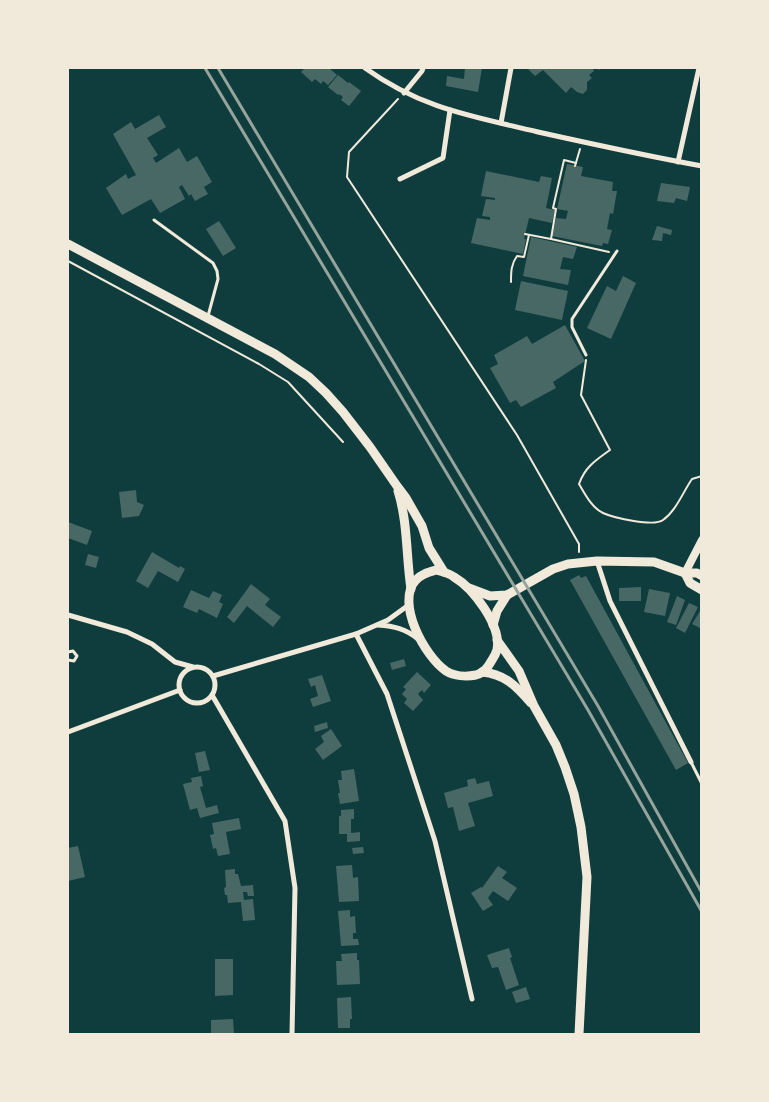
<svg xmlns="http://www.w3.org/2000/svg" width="769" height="1102" font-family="Literata,serif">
  <rect width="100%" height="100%" fill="#0f3d3e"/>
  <g fill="#486865">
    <polygon points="305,68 329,68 337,75 328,85 323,81 321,84 315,79 312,82 301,72"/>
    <polygon points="465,68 482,68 478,92 446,86 447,76 464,79"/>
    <polygon points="527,68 601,68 599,70 596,68 593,69 594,71 589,75 592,78 587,82 587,90 583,94 577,92 571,87 566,93 543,70 535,76"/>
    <polygon points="338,75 348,83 349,82 361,91 349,106 341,100 343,97 339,94 338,95 328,87"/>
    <polygon points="159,115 166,127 147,138 158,155 153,158 156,163 179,148 187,162 197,156 212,182 204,187 208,194 195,201 191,194 189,196 182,185 179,187 185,199 160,213 151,199 122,215 106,188 126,174 128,179 136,175 113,134 131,122 135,129"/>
    <polygon points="567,164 583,167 581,176 613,182 612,191 617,191 613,214 610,213 607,229 612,230 608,244 603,243 602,246 552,236 556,218 566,219 568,211 557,209"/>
    <polygon points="486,171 539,182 541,176 552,178 546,208 555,210 552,223 529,218 524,239 526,239 523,254 471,243 477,218 490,220 490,217 482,216 486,199 495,200 495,198 481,196"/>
    <polygon points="661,183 690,187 687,201 676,198 674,203 657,201"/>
    <polygon points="219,221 236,248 223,256 206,229"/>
    <polygon points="657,226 672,230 671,235 663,233 662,241 652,240"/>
    <polygon points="531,237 577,247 573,259 563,257 560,269 571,270 568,285 523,276"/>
    <polygon points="623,276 636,283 611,339 587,328 607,286 616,291"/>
    <polygon points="521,281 568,291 562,320 515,310"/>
    <polygon points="565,325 585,361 553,382 556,388 521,407 516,400 510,403 490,368 498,364 494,355 527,336 532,344"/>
    <polygon points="136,490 137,502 144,505 139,516 122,518 119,492"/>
    <polygon points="68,522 92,531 87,545 68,538"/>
    <polygon points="152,552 179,568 180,566 185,569 178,582 158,571 148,588 136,581"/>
    <polygon points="88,554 99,557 96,568 85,565"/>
    <polygon points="579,575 581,578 586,576 688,763 676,770 570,580"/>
    <polygon points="251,584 270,599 265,605 281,617 273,627 247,606 234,623 227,617"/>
    <polygon points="641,587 641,601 619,601 619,588"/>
    <polygon points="649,589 670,593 665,616 644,612"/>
    <polygon points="191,590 209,598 213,591 222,595 219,602 223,604 217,618 199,609 197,613 183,607"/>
    <polygon points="677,596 685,600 676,625 667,622"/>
    <polygon points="689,603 698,607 685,633 676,628"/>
    <polygon points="702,608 702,629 692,624"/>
    <polygon points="404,659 406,666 392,670 390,663"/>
    <polygon points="417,672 431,685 424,693 422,690 418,694 423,700 413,711 404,703 407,699 402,694 406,689 403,687"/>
    <polygon points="322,675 331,701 313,707 310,699 318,696 315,685 311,687 308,679"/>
    <polygon points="327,722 328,728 315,732 314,726"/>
    <polygon points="331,729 342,746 323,760 315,749 324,742 321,736"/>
    <polygon points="205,751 210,770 199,772 195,753"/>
    <polygon points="354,769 359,801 340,804 338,793 340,793 338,780 342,780 341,771"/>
    <polygon points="201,776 203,786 200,787 206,808 217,805 219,813 200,818 197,808 190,810 183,784 192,782 191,778"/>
    <polygon points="475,778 477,784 489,781 493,796 468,803 475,826 459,831 453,807 448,808 444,793 468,786 467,780"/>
    <polygon points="354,809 354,819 351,819 351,833 360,832 360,841 347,842 347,834 339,834 339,816 341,816 341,810"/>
    <polygon points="239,818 241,829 226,832 230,854 218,856 216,848 213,849 210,835 214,834 212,823"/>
    <polygon points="78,846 85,877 68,881 68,848"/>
    <polygon points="363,847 364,853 353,854 352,848"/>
    <polygon points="352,865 353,878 358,877 359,901 339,902 336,866"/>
    <polygon points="498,866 507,872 502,878 517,888 508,901 493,891 488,898 493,905 483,911 471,893 481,887 482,888"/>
    <polygon points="235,869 235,874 238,874 241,886 253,885 254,896 248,896 247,892 243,892 244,900 253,899 255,920 243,921 241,902 228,903 227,895 225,895 224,888 226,887 225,870"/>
    <polygon points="350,910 350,917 355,916 356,933 353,933 353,939 358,939 359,945 341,946 338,911"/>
    <polygon points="509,948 512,957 510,958 519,985 506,990 498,967 492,968 487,955"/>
    <polygon points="357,953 357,960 359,960 360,984 337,985 336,961 342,961 341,954"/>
    <polygon points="215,959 233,959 233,995 215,996"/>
    <polygon points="526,987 530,999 516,1003 512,992"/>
    <polygon points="351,997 352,1019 350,1019 350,1028 338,1028 337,998"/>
    <polygon points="233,1019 234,1034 211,1034 211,1020"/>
  </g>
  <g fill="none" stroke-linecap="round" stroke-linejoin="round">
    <g stroke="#f1e9da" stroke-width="2">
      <polyline points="398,99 349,152 347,177 517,435 579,544 579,552"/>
      <polyline points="576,163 564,160 553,208 556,209 551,239 609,252"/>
      <polyline points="575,166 580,149"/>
      <polyline points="525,234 551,239"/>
      <polyline points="68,261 259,364 288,382 343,442"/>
      <path d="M511,282C511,272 511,264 517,256L524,257L529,235"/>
      <path d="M586,360L581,395L610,450C596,460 585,467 579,484C585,494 592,508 603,513C614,518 654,527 663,520C676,511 683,492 692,479L702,476"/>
    </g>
    <g stroke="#f1e9da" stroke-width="3">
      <polyline points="154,220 213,263 217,271 218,279 208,316"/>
      <polyline points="586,355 572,327 572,319 617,251"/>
      <polyline points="68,652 73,651 77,656 74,661 68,660"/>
      <polyline points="691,762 702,784"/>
    </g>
    <g stroke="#f1e9da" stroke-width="5">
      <path d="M365,68C422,109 472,116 538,132C592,144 647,156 702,166"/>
      <polyline points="404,93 422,71 423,68"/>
      <polyline points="501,123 511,68"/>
      <polyline points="678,162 699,68"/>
      <polyline points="400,179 443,158 450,110"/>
      <polyline points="597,561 610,601 691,762"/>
      <polyline points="68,615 127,632 152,644 175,662 193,667"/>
      <path d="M378,625C394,626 406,629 418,639"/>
      <polyline points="356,634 387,694 435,841 472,999"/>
      <circle cx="197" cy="685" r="18"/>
      <polyline points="213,676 356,634 388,620 410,604"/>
      <polyline points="212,695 285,821 295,888 292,1034"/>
      <polyline points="68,732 180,690"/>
    </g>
    <polyline stroke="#f1e9da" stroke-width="8" points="685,573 702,540"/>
    <g stroke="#f1e9da" stroke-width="9">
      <polyline points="685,573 690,583 702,590"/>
      <polyline points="469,588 490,596 507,595 553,569 568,564 597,561 654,562 685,573 697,573 702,576"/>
      <polyline points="493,625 497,611 507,595"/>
    </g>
    <g stroke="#f1e9da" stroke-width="9">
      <polyline points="68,244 275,354 309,377 326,393 343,412 370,447 397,486 406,498 422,526 429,548 444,572"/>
      <path d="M398,491C408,523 406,556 411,589"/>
      <path d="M436,570C443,572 449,573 454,577C473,588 502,626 497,650C496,653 494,657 492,660C488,667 484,673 476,675C466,677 454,676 446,671C425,657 395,602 416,580C421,574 429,572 436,570Z"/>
      <polyline points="497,640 519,671 534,706 556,745 565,767 574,794 581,827 587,877 579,1034"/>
      <path d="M482,672C505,674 516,686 531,703"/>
    </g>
    <g stroke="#97a49c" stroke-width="3">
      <polyline points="205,68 588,710 702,912"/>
      <polyline points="218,68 598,706 702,893"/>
    </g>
  </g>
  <rect width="769" height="1102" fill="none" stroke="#f1e9da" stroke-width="138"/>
</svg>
